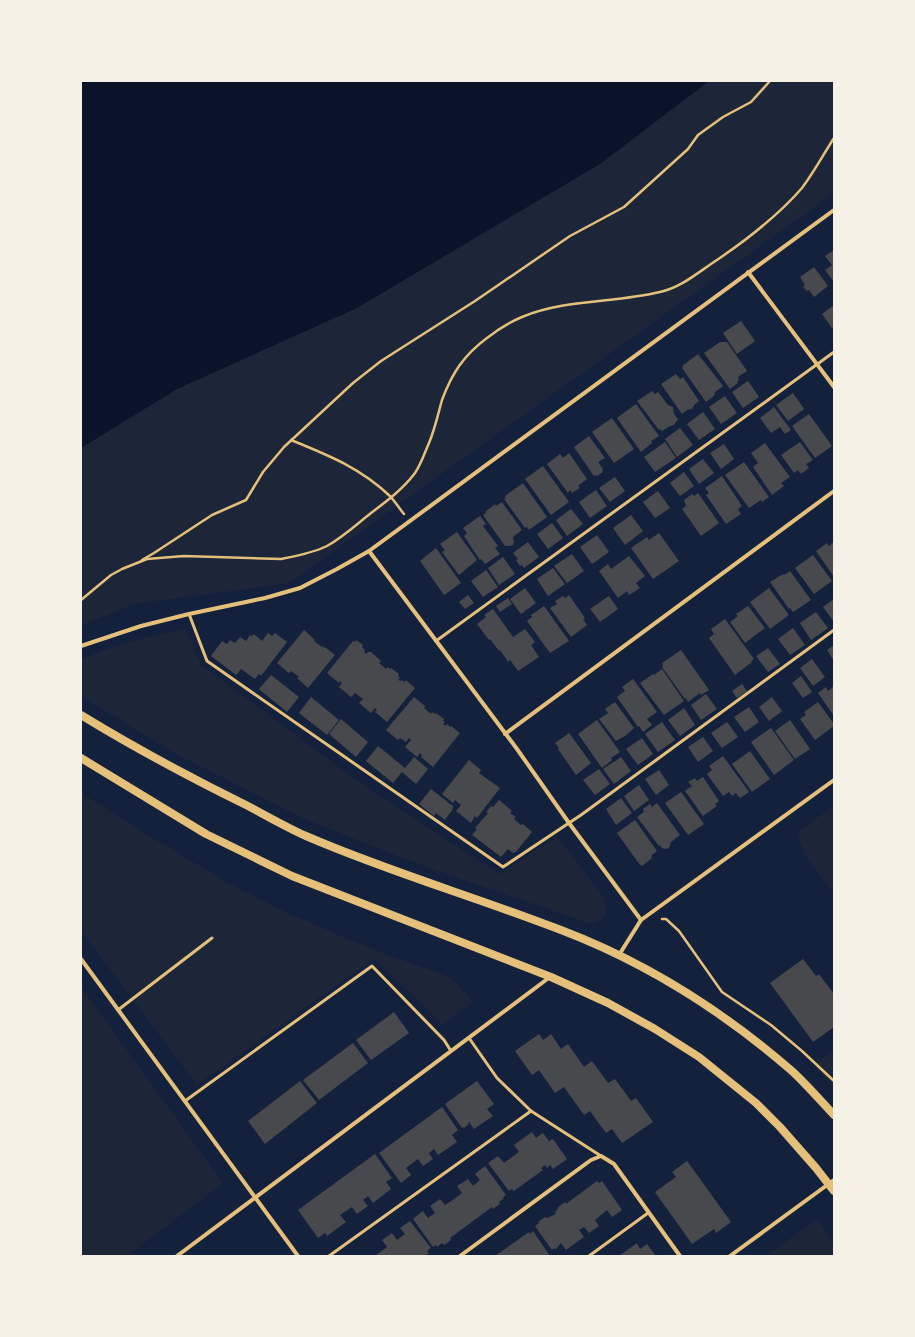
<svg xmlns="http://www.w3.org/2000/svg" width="915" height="1337" font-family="Montserrat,sans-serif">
  <rect width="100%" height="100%" fill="#14213d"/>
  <g fill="#1d2539">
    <polygon points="709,81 834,81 834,193 289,583 133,604 81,626 81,448 177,389 600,164"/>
    <path d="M186,629L200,664L367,788L500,874L557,836L605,899C608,914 606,920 591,924L415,863L302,818L176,754L81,696V659C116,645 149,635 186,629Z"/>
    <polygon points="81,793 156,840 225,881 292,915 377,951 452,978 473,1002 442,1024 374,959 197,1085 81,931"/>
    <polygon points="834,806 834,894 805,855 797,832"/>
    <polygon points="81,987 223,1183 127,1256 81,1256"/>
    <polygon points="834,1050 834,1088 814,1066"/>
    <polygon points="817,1219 834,1243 834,1256 766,1256"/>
  </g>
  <polygon fill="#0b132b" points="81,81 709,81 600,164 357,308 177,389 81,448"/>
  <g fill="#48494c">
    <polygon points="834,250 834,282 825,270 832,265 825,256"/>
    <polygon points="814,267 828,286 814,297 809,290 807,291 803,287 805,285 800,277"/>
    <polygon points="834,305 834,326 832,328 822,314"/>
    <polygon points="741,321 755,341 737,354 723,333"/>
    <polygon points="720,342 727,342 747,371 738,377 739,380 737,382 738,383 730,389 704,353"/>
    <polygon points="698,354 723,386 714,393 715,395 706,402 682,368 683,367 682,366"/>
    <polygon points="676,374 680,379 683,377 699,401 695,404 692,409 687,410 682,414 661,384"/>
    <polygon points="748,381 759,397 743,408 732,392"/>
    <polygon points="652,391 655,394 658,392 668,405 673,407 674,414 678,419 674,425 668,427 662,431 660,429 659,430 637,401"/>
    <polygon points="793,393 804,409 788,421 776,405"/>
    <polygon points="725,396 737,413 721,424 709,407"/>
    <polygon points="636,404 659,436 651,441 652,443 641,452 617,418"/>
    <polygon points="774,407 791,430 785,434 780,427 771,433 760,418"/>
    <polygon points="703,412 715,429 699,440 687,424"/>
    <polygon points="809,414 832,446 815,458 792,426"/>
    <polygon points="612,418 634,449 614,463 592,432"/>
    <polygon points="680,428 693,445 677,457 665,439"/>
    <polygon points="589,436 605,458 598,462 603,469 602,470 603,472 597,476 596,475 594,476 574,447"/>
    <polygon points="665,442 676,458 655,472 644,457"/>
    <polygon points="800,442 813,460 806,464 809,468 801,474 798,470 794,473 781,455"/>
    <polygon points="765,443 790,477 781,483 784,486 772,495 753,467 758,463 751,453"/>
    <polygon points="724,444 734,459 721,469 710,453"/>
    <polygon points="569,453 587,479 578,486 580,488 572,493 570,490 568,493 547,464 560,454 563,458"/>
    <polygon points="703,459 714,473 699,484 689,469"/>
    <polygon points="744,462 769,497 762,502 761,500 749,508 725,475"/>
    <polygon points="543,466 569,502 551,515 525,479"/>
    <polygon points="684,472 694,486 680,496 670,483"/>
    <polygon points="722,476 742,506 738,509 741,514 726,524 706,495 709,493 705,488"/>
    <polygon points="615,477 625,491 610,502 599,488"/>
    <polygon points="523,483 547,517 529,530 527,527 525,528 504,499 506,498 505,496"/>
    <polygon points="596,490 607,506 590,518 579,502"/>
    <polygon points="658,491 670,508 655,518 643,502"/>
    <polygon points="698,493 719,523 701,536 682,509 686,506 684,500 692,494 694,496"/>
    <polygon points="502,502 522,530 513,537 514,542 513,545 509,546 505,546 483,515 486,513 485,512 495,504 496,506"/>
    <polygon points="571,509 583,524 567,536 556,520"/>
    <polygon points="631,515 643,531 625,545 613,528"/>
    <polygon points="480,516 486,524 483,526 498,546 495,548 500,554 485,564 481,559 480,560 464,536 467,533 463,528"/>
    <polygon points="552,523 563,538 548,549 537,534"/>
    <polygon points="457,532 477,560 459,575 442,552 445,550 440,544"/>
    <polygon points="659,533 679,561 653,579 631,548 647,537 649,540"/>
    <polygon points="597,535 609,552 592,564 580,547"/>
    <polygon points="528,542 539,557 524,568 522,565 520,566 516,560 518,559 513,553"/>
    <polygon points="834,542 834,577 816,551 827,543 829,546"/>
    <polygon points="436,548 461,583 444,595 420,561"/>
    <polygon points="572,554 584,571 567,583 554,566"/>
    <polygon points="813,555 832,581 814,594 795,568"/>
    <polygon points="629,556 645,576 636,583 640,588 629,595 627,591 618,598 599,571 608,564 611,569"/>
    <polygon points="503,557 515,574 499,585 488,568"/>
    <polygon points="553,568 565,584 548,596 537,579"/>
    <polygon points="486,570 498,587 483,597 471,581"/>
    <polygon points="790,571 811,600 793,612 790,608 789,609 770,582 783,574 784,575"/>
    <polygon points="525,588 536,603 521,614 510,599"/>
    <polygon points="769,588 789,615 770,629 750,602"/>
    <polygon points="468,595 474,603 465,609 459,602"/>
    <polygon points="569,595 585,618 583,619 587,625 571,637 550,608 557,604 555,601 563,596 565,598"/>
    <polygon points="609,596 618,609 600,622 590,609"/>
    <polygon points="508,598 512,604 500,612 496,606"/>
    <polygon points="834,599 834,622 823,607"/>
    <polygon points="544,606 569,641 550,653 527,621 532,617 531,615"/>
    <polygon points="748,606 765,628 745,643 730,622 738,616 736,614"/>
    <polygon points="493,609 513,637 525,629 535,642 531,645 539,657 518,671 510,660 508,662 500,650 499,651 490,639 489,640 477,624 486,617 484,615"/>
    <polygon points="816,612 828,628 811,640 800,623"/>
    <polygon points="725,619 754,659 751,661 752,662 735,675 709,638 714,634 711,629"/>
    <polygon points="793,628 805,645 790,655 778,639"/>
    <polygon points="304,630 315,640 314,641 322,647 323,646 325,648 326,648 335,655 308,688 297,678 299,677 291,671 289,673 277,663"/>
    <polygon points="268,633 272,636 275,633 287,642 261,676 259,674 255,679 241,669 236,675 211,656 222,641 227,644 230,640 235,643 240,637 246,641 250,635 252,636 254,634 262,641"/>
    <polygon points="356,640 363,645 362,647 365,650 364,652 366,654 368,652 371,652 381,661 379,663 386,669 387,667 390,669 391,668 399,674 398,676 400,678 398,680 401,681 402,680 405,682 406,680 415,688 387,722 375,712 377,710 375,708 371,713 359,703 363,699 355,693 351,697 339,687 342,683 340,681 339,683 327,673 353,641 355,642"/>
    <polygon points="834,645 834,661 827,650"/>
    <polygon points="768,648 780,664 768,672 756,656"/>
    <polygon points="681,650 709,690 701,695 700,693 688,702 686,698 685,699 662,667 663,666 662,663"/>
    <polygon points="812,659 825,677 813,686 800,668"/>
    <polygon points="662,669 684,701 664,715 640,683 653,674 654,675"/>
    <polygon points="271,675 299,697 287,712 259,689"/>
    <polygon points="801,676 812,692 803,698 792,683"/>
    <polygon points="633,679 657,712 647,719 652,725 643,732 639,726 638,727 617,697 625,691 622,687"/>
    <polygon points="742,684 747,691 737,698 732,691"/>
    <polygon points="834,686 834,716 818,693 826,687 828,691"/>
    <polygon points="706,694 717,709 701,720 691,705"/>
    <polygon points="311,697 339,720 327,735 299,713"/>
    <polygon points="414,697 425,706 424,708 431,714 432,712 435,714 436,713 444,719 443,721 445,722 443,724 446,726 447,724 450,727 451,726 460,733 433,767 421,757 422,755 420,753 417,757 405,747 411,740 409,738 406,742 400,738 398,740 386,730"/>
    <polygon points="772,697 782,711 769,721 759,707"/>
    <polygon points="615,702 634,728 625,736 616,741 599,719 608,713 605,709"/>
    <polygon points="818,702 834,724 834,726 815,740 800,719 806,715 804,712"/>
    <polygon points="749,707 759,722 745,732 734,717"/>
    <polygon points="684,708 695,725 680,736 668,720"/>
    <polygon points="341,719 368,742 356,757 329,734"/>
    <polygon points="597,720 620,752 611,758 612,760 602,768 578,734"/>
    <polygon points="790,720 810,749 795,759 775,731"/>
    <polygon points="662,722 675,740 658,752 645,734"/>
    <polygon points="727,722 738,737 722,748 711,733"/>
    <polygon points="771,728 794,760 774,775 751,742"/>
    <polygon points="569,733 591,763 576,775 558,749 559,748 555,743"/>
    <polygon points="703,737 713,751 698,762 688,747"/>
    <polygon points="642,738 653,754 638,765 626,749"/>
    <polygon points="378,746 405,768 414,757 428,769 416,784 402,772 393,783 366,761"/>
    <polygon points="750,751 770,779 752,792 732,764"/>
    <polygon points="723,756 749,792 740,798 736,793 732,796 729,792 723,796 707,774 712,770 709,766"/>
    <polygon points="621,757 631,771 614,784 603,769"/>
    <polygon points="469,760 481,770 479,773 500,788 477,818 475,816 471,823 456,811 461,805 455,800 453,803 442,794"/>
    <polygon points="599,769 610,784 595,795 583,780"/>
    <polygon points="659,770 669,785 656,795 645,779"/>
    <polygon points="703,777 719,801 715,804 717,806 703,816 685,791 692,786 688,782 695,778 697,781"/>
    <polygon points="639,785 649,800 634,811 624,796"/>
    <polygon points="431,789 454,807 452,808 453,809 445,820 436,813 434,816 419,804"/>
    <polygon points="681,792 704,824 688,835 665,803"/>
    <polygon points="621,798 632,813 616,825 606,809"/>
    <polygon points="499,800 512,811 510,813 516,817 514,819 521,825 523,824 532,832 515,853 514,852 513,853 508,849 501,857 472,835 477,829 475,828 488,813 486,812 491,806 493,807"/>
    <polygon points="657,803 680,835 671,842 669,848 665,849 662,848 660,845 659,846 637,817 644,812 643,809 650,804 652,807"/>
    <polygon points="635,820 657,851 652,855 651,859 642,866 640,865 617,833"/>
    <polygon points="803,959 816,976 819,974 834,994 834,1027 813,1042 770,983"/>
    <polygon points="394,1012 409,1033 371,1060 356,1040"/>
    <polygon points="539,1034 543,1040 551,1034 561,1049 568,1044 584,1067 592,1061 608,1083 615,1079 631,1101 636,1098 653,1122 622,1143 612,1129 606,1133 590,1111 584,1115 564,1087 555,1093 539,1070 532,1075 515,1051"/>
    <polygon points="353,1043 368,1063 319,1100 303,1080"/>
    <polygon points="300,1081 317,1103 265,1144 248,1121"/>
    <polygon points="477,1081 494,1104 487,1109 493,1116 474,1129 469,1122 468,1123 469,1124 464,1128 463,1127 462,1128 445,1104"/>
    <polygon points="442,1107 458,1130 452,1135 457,1142 438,1155 434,1149 429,1153 433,1159 423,1166 418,1159 406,1168 411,1175 401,1183 379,1153"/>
    <polygon points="532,1132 536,1138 543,1133 549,1141 553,1139 567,1159 553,1169 550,1165 547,1168 545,1165 541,1168 543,1170 514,1191 512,1189 509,1191 488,1163 498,1156 504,1163 519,1152 514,1145"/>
    <polygon points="375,1154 392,1178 386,1182 391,1189 373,1203 368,1196 363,1200 368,1206 357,1214 352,1207 340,1215 346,1222 327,1236 325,1233 318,1238 298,1210"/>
    <polygon points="687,1161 731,1222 716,1233 714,1229 692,1244 655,1192 676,1177 672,1172"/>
    <polygon points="485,1166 506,1195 503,1197 504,1198 499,1202 500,1204 493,1209 492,1207 450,1238 451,1240 444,1245 442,1243 437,1247 436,1245 433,1247 413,1219 423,1211 428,1218 435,1213 430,1206 440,1199 445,1205 454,1199 462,1193 457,1186 468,1179 473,1186 480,1180 475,1174"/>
    <polygon points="597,1181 599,1183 602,1181 622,1210 612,1217 607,1210 595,1220 599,1226 589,1233 584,1227 579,1230 584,1237 566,1250 561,1243 555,1250 554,1248 552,1250 535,1226 539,1223 538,1222 545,1217 547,1218 556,1214 555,1212 558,1209 557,1208 565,1202 566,1204"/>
    <polygon points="410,1221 431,1248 427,1251 429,1253 425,1256 375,1256 387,1247 382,1240 392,1233 397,1240 405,1234 400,1228"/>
    <polygon points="533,1231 550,1256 495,1256 529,1232 530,1234"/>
    <polygon points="637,1243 640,1249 647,1244 656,1256 619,1256"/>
  </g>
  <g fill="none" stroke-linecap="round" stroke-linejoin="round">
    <g stroke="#e5c07b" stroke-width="2.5">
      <path d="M291,440C328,455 361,468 391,497C395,502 399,508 404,514"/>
      <polyline points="142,560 154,553 212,515 246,500 263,472 284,447 353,383 381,361 475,301 570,236 624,207 688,149 698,135 723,117 751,102 770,81"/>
      <path d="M81,600L111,575L122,569L147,559L184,556L281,559C296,556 313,553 327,546C343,537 357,524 371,513C387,501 403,489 415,473C421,464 425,452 429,443C435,429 438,414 442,400C452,373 464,355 487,338C497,330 510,322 522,317C565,299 615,303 660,292C679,288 695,275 711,264C744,242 776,218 802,188C814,172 823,155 834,138"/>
      <polyline points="662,919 666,919 679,931 722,992 771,1025 802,1051 834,1081"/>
    </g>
    <g stroke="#e5c07b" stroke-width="3">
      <polyline points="189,614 207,661 503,867 581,815 834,630"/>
      <polyline points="436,641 834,352"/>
      <polyline points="118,1010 212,938"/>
      <polyline points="469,1038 497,1078 531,1111 601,1156"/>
      <polyline points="185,1101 372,966 444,1040 451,1051"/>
      <polyline points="329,1256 531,1111"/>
      <polyline points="589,1256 648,1213"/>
    </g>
    <g stroke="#e5c07b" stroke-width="4">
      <polyline points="748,272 834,387"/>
      <polyline points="369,551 517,749 569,823 641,920"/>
      <polyline points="81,646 141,626 189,614 265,598 300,588 337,569 369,551 834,210"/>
      <polyline points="505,734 834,491"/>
      <polyline points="619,955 641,920 834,780"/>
      <polyline points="81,959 298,1256"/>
      <polyline points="177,1256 550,977"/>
      <polyline points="460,1256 591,1160 601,1156 614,1164 680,1256"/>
      <polyline points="730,1256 834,1180"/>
    </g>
    <g stroke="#e5c07b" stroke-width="8">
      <path d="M81,715C135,748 191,778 248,806C267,816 286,827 306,836C389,872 476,897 561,930C645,962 724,1012 792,1071C807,1085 820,1100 834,1115"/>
      <polyline points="81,758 206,834 292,876 551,977 608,1003 655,1029 699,1057 756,1103 780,1127 816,1168 834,1191"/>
    </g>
  </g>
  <rect width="915" height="1337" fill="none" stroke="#f6f1e7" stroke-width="164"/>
</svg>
